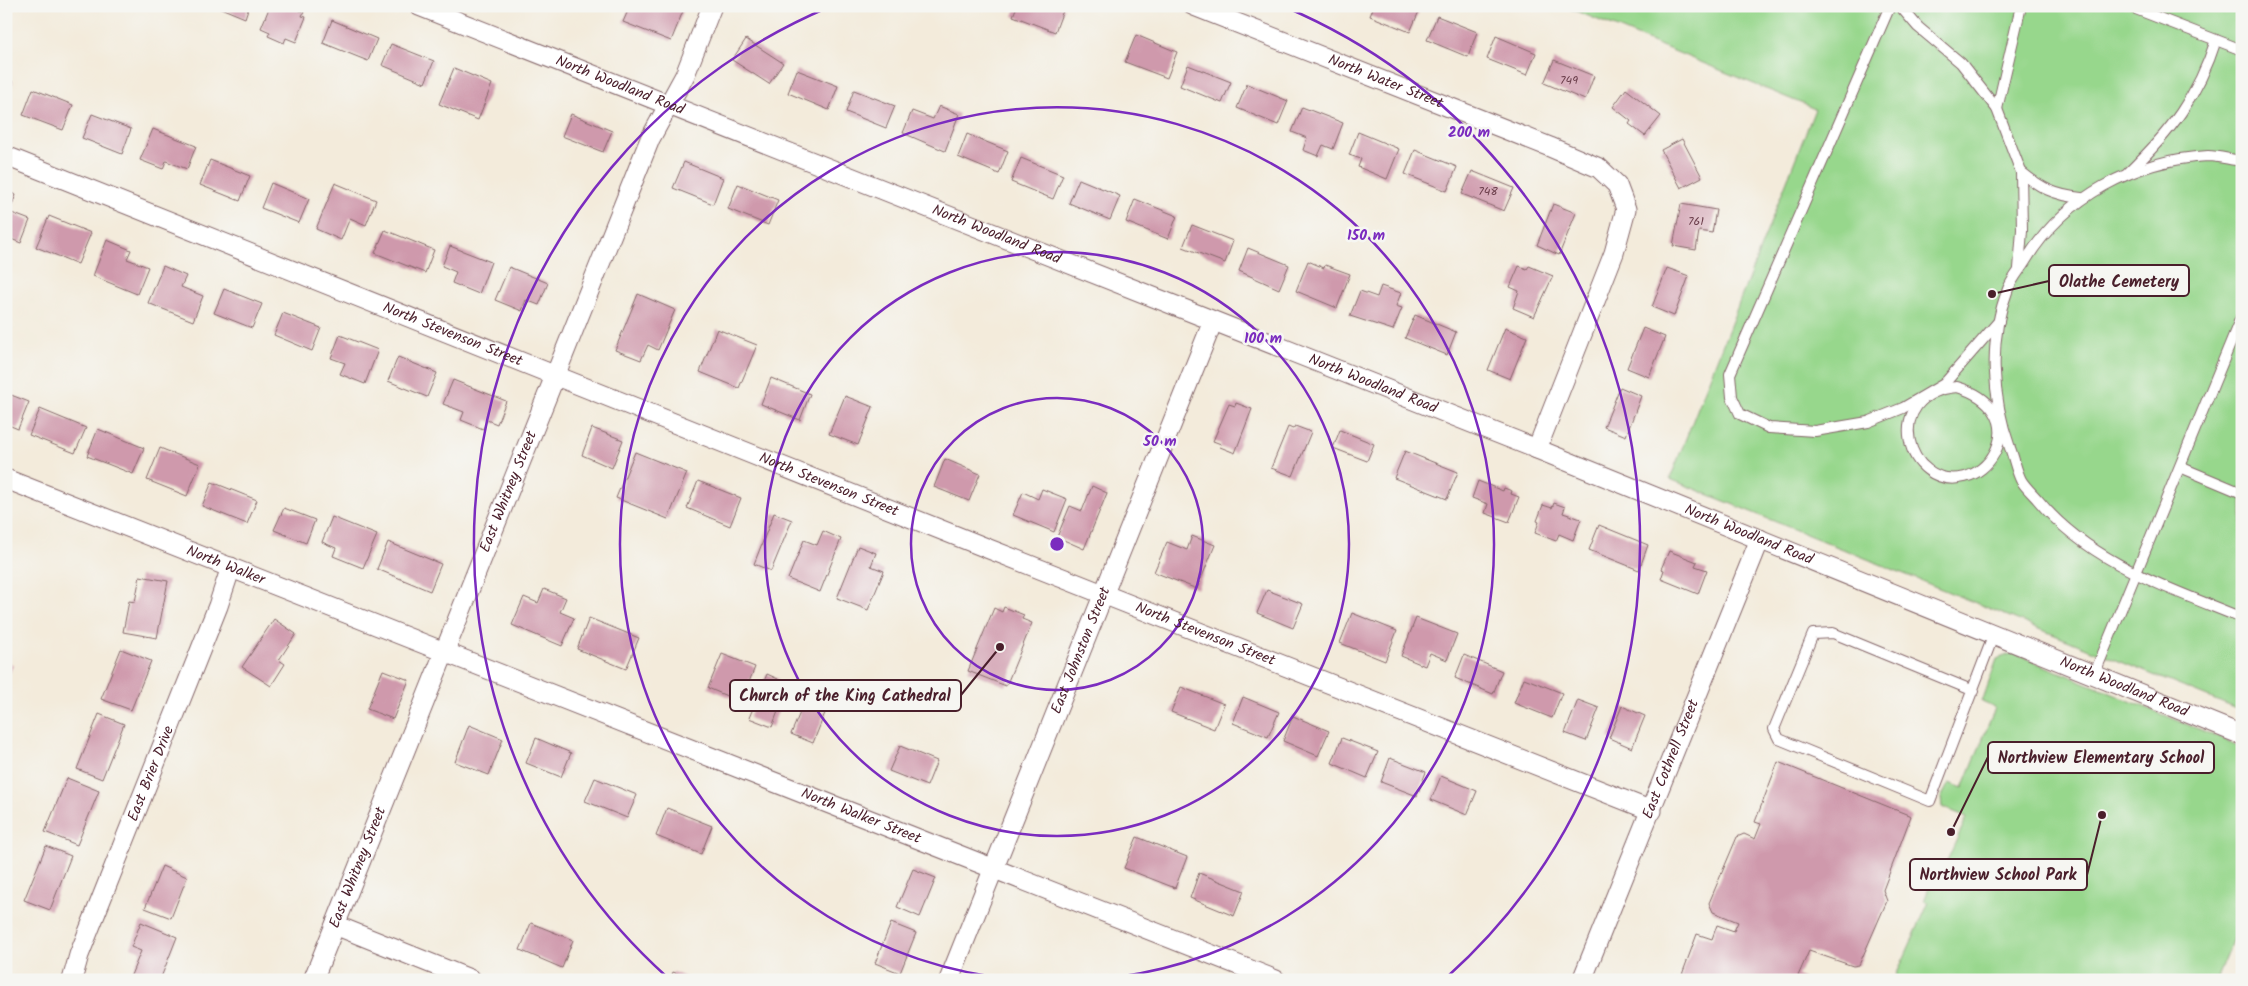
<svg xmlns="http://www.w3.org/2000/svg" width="2248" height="986" font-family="Kalam,sans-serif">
  <rect width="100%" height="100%" fill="#f6f6f2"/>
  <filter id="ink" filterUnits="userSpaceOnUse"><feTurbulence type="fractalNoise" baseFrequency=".02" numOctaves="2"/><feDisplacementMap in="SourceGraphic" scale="10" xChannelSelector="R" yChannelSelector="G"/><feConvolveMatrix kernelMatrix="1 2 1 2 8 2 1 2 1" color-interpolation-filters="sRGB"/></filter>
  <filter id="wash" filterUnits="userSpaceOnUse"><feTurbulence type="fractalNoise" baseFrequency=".0096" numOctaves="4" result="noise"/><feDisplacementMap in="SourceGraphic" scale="20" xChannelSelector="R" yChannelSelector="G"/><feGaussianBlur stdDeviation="1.12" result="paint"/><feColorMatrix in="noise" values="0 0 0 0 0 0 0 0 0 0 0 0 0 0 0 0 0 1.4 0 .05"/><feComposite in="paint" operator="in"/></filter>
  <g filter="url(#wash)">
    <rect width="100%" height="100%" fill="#f3ebdb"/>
    <g fill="#97d78c" stroke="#707b5c">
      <polygon points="1564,6 2242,6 2242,711 1670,479 1815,109"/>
      <polygon points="2013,653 2242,747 2242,917 2216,980 1894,980 1929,902 1924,901 1935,872 1941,874 1967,817 1942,807 1941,798 1949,783 1963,788 1995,708 1982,702 1997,659"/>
    </g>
    <g id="blocks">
      <g fill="#cf99ac">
        <polygon points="216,6 249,6 245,18"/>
        <polygon points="270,6 288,6 304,12 302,16 306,17 296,42 286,38 284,43 268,36 270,32 261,28"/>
        <polygon points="630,6 685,6 671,41 623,22"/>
        <polygon points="1017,6 1060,6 1064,8 1055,32 1013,16"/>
        <polygon points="1374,6 1412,6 1420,9 1410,32 1370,16"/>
        <polygon points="1437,16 1477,32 1468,57 1427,40"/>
        <polygon points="332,20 377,39 368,61 323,43"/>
        <polygon points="1136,35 1177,52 1167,78 1125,62"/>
        <polygon points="1496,36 1536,53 1527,75 1487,59"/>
        <polygon points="746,39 783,63 769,84 732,60"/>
        <polygon points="391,44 434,61 425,83 382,65"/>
        <polygon points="1554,60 1594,76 1585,100 1544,83"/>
        <polygon points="1188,65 1231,82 1222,103 1180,86"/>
        <polygon points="454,68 492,84 478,120 439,104"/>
        <polygon points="797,70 838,86 829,110 788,93"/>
        <polygon points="6,80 13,82 6,98"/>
        <polygon points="1247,84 1288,101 1278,125 1237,108"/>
        <polygon points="33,89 73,105 63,130 23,115"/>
        <polygon points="1626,89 1661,116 1645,136 1629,124 1631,121 1613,107"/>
        <polygon points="854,90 895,106 886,128 846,112"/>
        <polygon points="939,106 959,114 945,151 903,133 912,111 933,119"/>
        <polygon points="1302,107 1343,123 1333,149 1323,145 1318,156 1303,150 1307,138 1292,132"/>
        <polygon points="92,114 131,129 122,154 82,138"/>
        <polygon points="571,114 612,131 603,152 562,136"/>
        <polygon points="153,129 196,146 187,169 166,161 163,169 140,160"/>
        <polygon points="1358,132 1399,149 1387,179 1358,167 1361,159 1349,155"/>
        <polygon points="967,134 1008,151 999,174 958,157"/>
        <polygon points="1682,139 1702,177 1681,188 1661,150"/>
        <polygon points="1415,150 1457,167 1447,191 1405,174"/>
        <polygon points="1021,158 1063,175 1053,199 1011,182"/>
        <polygon points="210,160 250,176 240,201 200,185"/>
        <polygon points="684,162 723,178 713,204 673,188"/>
        <polygon points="1472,171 1514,188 1504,211 1462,194"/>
        <polygon points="1079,179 1120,196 1110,220 1069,203"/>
        <polygon points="271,183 309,199 299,223 261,208"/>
        <polygon points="335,183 376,200 366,225 350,218 341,240 316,229"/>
        <polygon points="738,184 778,200 768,225 728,209"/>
        <polygon points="6,191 16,195 9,212 30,220 21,243 6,237"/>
        <polygon points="1135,199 1177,216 1168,239 1126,222"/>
        <polygon points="1553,204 1576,213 1559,255 1537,245"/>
        <polygon points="1681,204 1716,210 1712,233 1699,231 1696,250 1673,246"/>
        <polygon points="49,216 91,233 78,264 36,247"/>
        <polygon points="1192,225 1233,241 1225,263 1183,247"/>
        <polygon points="385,230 434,250 425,273 375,253"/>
        <polygon points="107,240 131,250 127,259 148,267 137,294 93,276"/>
        <polygon points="450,246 491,262 479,294 452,283 456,272 442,266"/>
        <polygon points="1248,248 1289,265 1279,289 1239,271"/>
        <polygon points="1308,261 1324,268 1325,265 1350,274 1337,308 1296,291"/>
        <polygon points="163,266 186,276 181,287 203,296 193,321 148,303"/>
        <polygon points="1519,266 1527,269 1529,266 1553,276 1534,317 1513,308 1519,291 1510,287"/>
        <polygon points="509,267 548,283 539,305 526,300 522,311 495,300"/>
        <polygon points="1667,268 1689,276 1674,316 1652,307"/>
        <polygon points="1381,286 1401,293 1396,306 1402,308 1393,330 1350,316 1360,291 1377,297"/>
        <polygon points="224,289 262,304 252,328 214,313"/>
        <polygon points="638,294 675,310 658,350 648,345 641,360 615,350"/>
        <polygon points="283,313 321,328 312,351 274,335"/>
        <polygon points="1415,315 1456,332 1447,355 1405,338"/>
        <polygon points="1505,328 1527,337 1510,379 1488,370"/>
        <polygon points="1643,328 1665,337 1649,377 1627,368"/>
        <polygon points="717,329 757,345 739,388 700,372"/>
        <polygon points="340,335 378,350 365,384 340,374 345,363 331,358"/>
        <polygon points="398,357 437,373 427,397 388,381"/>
        <polygon points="771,378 810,394 800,420 761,404"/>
        <polygon points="453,380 506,401 497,424 487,420 483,429 461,420 464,412 443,404"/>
        <polygon points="1620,387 1641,396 1626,436 1604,427"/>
        <polygon points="6,393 29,402 18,429 6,424"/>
        <polygon points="845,396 873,407 858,445 829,434"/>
        <polygon points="1236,403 1252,409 1235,453 1220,447 1221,444 1213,441 1229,404 1235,406"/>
        <polygon points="40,409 86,428 75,453 29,435"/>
        <polygon points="1295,426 1311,432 1293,476 1271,468 1288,427 1293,429"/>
        <polygon points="592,428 623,440 612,468 582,455"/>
        <polygon points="98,429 144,448 133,474 87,456"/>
        <polygon points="1340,430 1374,444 1367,461 1333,448"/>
        <polygon points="160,448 200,464 187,496 147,480"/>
        <polygon points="1405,451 1458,472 1447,499 1394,478"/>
        <polygon points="635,452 687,473 668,519 616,498"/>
        <polygon points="945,459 980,474 969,501 934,487"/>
        <polygon points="698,481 741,498 730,526 687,508"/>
        <polygon points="1478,481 1503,491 1504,488 1512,491 1511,494 1519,497 1509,522 1485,513 1488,504 1472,498"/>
        <polygon points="212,482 257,500 247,524 202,506"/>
        <polygon points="1092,486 1107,493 1084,549 1057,537 1070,506 1082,511"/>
        <polygon points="1042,489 1067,499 1054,532 1013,515 1023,492 1038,499"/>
        <polygon points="1554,503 1565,507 1563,513 1581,519 1573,540 1559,534 1556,541 1535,533 1539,522 1537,521 1543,505 1552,508"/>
        <polygon points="284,508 315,520 306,543 274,530"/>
        <polygon points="774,513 792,520 771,571 754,564"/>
        <polygon points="332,517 377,535 363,568 333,556 336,548 322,542"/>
        <polygon points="1599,525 1648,545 1639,570 1589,550"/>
        <polygon points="823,531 841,539 820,592 788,579 804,540 817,545"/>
        <polygon points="1192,536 1215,545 1197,589 1154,572 1167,542 1187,550"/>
        <polygon points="388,542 441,564 430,591 377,569"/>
        <polygon points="858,546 876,553 871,566 884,571 868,610 837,598"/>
        <polygon points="1669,551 1697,562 1695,566 1707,570 1698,594 1661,579 1664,570 1661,569"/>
        <polygon points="140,576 168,581 157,638 123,632 129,601 135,602"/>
        <polygon points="544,589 566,598 560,612 574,618 562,646 512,625 524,597 538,603"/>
        <polygon points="1267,590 1303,604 1293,628 1257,613"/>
        <polygon points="1004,607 1024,615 1022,619 1032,623 1006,686 968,671 994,608 1002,612"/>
        <polygon points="1352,613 1397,631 1385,661 1340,643"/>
        <polygon points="589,618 639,638 626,669 577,649"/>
        <polygon points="1416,618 1457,634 1447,660 1430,653 1425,666 1401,656"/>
        <polygon points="274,619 296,634 279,660 285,664 271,686 242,667"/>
        <polygon points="121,649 151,661 131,710 101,699"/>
        <polygon points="722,654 755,667 741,702 708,688"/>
        <polygon points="1464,655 1502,671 1493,694 1455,678"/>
        <polygon points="6,663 13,665 6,682"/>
        <polygon points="383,670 409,680 393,719 367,709"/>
        <polygon points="767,674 778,679 773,691 784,696 772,727 749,718"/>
        <polygon points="1524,678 1562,693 1552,718 1514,703"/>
        <polygon points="1181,687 1224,704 1214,729 1171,712"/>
        <polygon points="809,691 821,696 816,709 825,713 813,743 791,734"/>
        <polygon points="1243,697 1279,712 1268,737 1233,723"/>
        <polygon points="1578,700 1599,708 1586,741 1565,733"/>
        <polygon points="1622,706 1645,716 1632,748 1609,738"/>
        <polygon points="99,714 124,724 102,779 77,769"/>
        <polygon points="1293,716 1329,731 1318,756 1283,741"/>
        <polygon points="469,725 503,739 489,775 455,762"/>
        <polygon points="536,738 571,753 561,777 526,763"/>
        <polygon points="1342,738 1378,752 1367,778 1332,763"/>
        <polygon points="900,746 937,761 927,786 889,771"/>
        <polygon points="1390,758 1426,772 1417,796 1381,782"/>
        <polygon points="1778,762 1911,816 1883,890 1887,901 1859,965 1853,966 1809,951 1798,976 1807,980 1680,980 1697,934 1712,939 1717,925 1734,931 1738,922 1713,912 1709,903 1737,837 1744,834 1755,839 1761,824 1755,822"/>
        <polygon points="1441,776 1477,791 1467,815 1431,800"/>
        <polygon points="67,778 99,791 77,845 45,832"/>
        <polygon points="595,778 637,795 627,818 585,801"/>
        <polygon points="667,808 712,826 701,854 656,836"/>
        <polygon points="1137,837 1187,857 1175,888 1124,868"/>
        <polygon points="46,846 71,856 50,910 24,900"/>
        <polygon points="162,866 187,877 171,918 145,908"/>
        <polygon points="913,869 936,878 920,917 897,907"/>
        <polygon points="1199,873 1244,891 1234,916 1190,898"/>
        <polygon points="141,922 177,937 160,980 129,980 141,951 131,947"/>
        <polygon points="531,923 573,940 562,968 520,950"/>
        <polygon points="891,923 916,933 900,973 875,963"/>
        <polygon points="673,972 692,980 670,980"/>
      </g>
    </g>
  </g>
  <g filter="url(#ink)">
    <use href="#blocks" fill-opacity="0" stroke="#856669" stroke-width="1"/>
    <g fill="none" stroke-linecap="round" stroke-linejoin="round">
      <g stroke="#856669" stroke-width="12">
        <g id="service">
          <polyline points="1890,6 1730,374 1732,397 1740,414 1769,428 1815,431 1868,422 1903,408 1944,384 1999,321"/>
          <polyline points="1900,6 1918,27 1961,63 1997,109 2021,172 2022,230 2019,269"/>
          <polyline points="2128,6 2242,50"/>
          <polyline points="1997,109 2021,6"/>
          <path d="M2242,161C2231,160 2219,156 2208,156C2134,160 2065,197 2026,260C2020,270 2012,279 2008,289C1988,340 1992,398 2010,448C2014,458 2016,470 2021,480C2025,487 2033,494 2038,500C2090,563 2169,588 2242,618"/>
          <path d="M2021,172C2042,189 2055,195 2081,198"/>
          <path d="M2128,173C2170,132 2198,97 2216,40"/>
          <path d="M1957,387C1989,396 2012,421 1994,454C1988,465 1977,474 1965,477C1906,492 1879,393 1957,387Z"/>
          <polyline points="2180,467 2242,493"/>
          <polyline points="2094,675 2242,315"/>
          <polyline points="1974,691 1833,633 1813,634 1774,729 1779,739 1930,801 1994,634"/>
        </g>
      </g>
      <g stroke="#856669" stroke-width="21">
        <g id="minor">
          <path id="s1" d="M419,6L1537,449L2242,735"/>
          <path id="s2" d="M1194,6L1550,147L1599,168L1617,185L1626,209L1614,253L1537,449"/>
          <path id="s3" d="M6,156L989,549L1652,811"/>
          <path id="s4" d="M6,479L1276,980"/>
          <polyline points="335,925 472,980"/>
          <path id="s5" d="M72,980L79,955L218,606L231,567"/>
          <path id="s6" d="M313,980L650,139L685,75L712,6"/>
          <path id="s7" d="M949,980L1213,321"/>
          <path id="s8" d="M1582,980L1760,539"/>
        </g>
      </g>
      <use href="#service" stroke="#fff" stroke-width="10"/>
      <use href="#minor" stroke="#fff" stroke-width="19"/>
    </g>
  </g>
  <g fill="none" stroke="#7b2cbf" stroke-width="2.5">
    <circle cx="1057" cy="544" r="146"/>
    <circle cx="1057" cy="544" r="292"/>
    <path d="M1023 980A437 437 0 1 1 1091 980"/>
    <path d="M667 977A583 583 0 0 1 829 7M1285 7A583 583 0 0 1 1447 977"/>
  </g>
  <g text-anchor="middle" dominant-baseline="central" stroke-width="5" stroke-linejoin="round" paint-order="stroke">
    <g font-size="12" fill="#6b3e4b">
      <text x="1569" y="80">749</text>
      <text x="1488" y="191">748</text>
      <text x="1696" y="221">761</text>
    </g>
    <g font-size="15" fill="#4a1f2b" stroke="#f6f6f2">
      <text stroke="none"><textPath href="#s2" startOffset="206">North Water Street</textPath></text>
      <text stroke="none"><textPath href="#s1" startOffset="216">North Woodland Road</textPath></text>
      <text stroke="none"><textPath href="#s1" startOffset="621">North Woodland Road</textPath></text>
      <text stroke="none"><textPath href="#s3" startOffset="481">North Stevenson Street</textPath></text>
      <text stroke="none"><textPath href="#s1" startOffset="1026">North Woodland Road</textPath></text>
      <text stroke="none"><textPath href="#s3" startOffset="886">North Stevenson Street</textPath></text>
      <text stroke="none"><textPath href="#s6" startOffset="526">East Whitney Street</textPath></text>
      <text stroke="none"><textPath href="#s1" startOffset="1431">North Woodland Road</textPath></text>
      <text stroke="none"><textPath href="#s4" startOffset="236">North Walker</textPath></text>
      <text stroke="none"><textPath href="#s3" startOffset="1291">North Stevenson Street</textPath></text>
      <text stroke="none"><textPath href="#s7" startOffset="355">East Johnston Street</textPath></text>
      <text stroke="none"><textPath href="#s1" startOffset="1836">North Woodland Road</textPath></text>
      <text stroke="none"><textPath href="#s8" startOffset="238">East Cothrell Street</textPath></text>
      <text stroke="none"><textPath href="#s5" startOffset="221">East Brier Drive</textPath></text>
      <text stroke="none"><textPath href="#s4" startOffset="919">North Walker Street</textPath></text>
      <text stroke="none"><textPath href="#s6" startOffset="121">East Whitney Street</textPath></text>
    </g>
  </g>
  <circle cx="1057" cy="544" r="8" fill="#7b2cbf" stroke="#f6f6f2" stroke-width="2.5"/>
  <g font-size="15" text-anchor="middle" font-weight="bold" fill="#7b2cbf" stroke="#f6f6f2" stroke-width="5" stroke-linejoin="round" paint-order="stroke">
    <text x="1469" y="137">200 m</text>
    <text x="1366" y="240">150 m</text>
    <text x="1263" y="343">100 m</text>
    <text x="1160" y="446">50 m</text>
  </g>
  <path fill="none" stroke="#4a1f2b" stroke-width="2" d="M1992 294L2049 281M1000 647L961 695M1951 832L1988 757M2102 815L2087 875"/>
  <g fill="#4a1f2b" stroke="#f6f6f2" stroke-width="2">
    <circle cx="1992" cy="294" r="5"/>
    <circle cx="1000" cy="647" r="5"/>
    <circle cx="1951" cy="832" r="5"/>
    <circle cx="2102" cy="815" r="5"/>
  </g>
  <g fill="#f6f6f2" stroke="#4a1f2b" stroke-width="2">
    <rect x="2049" y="265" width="140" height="31" rx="5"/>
    <rect x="730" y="680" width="231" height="31" rx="5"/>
    <rect x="1988" y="742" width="226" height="31" rx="5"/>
    <rect x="1910" y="859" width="177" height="31" rx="5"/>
  </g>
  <g font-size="16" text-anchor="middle" font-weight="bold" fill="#4a1f2b">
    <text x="2119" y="287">Olathe Cemetery</text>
    <text x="845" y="701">Church of the King Cathedral</text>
    <text x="2101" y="763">Northview Elementary School</text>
    <text x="1998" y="880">Northview School Park</text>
  </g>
  <rect width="2248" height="986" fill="none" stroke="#f6f6f2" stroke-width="25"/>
</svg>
